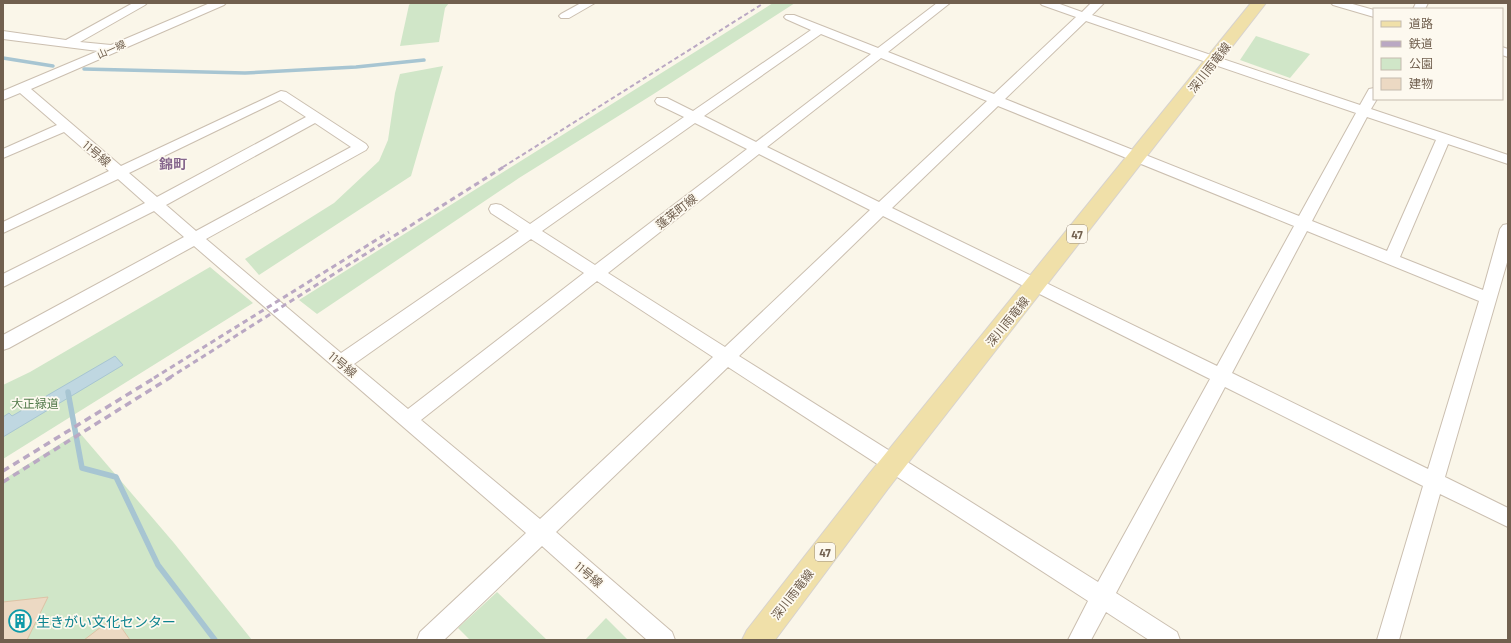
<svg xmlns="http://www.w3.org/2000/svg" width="1511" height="643" font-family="Barlow,'Noto Sans JP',sans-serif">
  <rect width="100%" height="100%" fill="#faf6e9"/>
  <g fill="#d0e6c8">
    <polygon points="411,3 449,3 445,8 439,42 400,46 409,5"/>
    <polygon points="773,3 795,3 652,95 519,178 317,314 299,300"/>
    <polygon points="1256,36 1310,54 1290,78 1240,60"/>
    <polygon points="443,66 411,176 259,275 245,259 334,203 379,161 388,140 395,93 400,74"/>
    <polygon points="210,267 253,303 3,459 3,385 30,372"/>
    <polygon points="79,432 174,543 252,640 3,640 3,480"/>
    <polygon points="497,592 547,640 470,640 458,628"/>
    <polygon points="606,618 628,640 585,640"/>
  </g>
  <polygon fill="#bfd7e1" stroke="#a7c5d2" points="115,356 123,365 3,437 3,417 9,413 12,416"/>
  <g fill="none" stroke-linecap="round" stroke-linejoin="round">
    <g stroke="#a7c5d2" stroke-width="3.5">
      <polyline points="3,58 53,66"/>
      <polyline points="84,69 245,73 356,67 424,60"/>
    </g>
    <polyline stroke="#a7c5d2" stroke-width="5.5" points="68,392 82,468 116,477 158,565 215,640"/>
  </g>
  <g fill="#ecd9c3" stroke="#ddc3a6">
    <polygon points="48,597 27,640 3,640 3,602"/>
    <polygon points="114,617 130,640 84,640"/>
  </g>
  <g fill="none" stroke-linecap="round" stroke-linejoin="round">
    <g stroke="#cbbfb0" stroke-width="2">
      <g id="minor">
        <path d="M133,3H147L145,5L80,42L111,45L210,3H226L224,5L31,89L121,166L281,91L286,92L366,144L368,147L366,150L206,239L341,353L519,231L491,213L489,209L491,205L496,204L501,205L530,224L684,117L657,104L655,101L657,98H667L693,111L811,30L786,19L784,17L786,15H794L878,48L937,3H950L888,52L994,94L1076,17L1042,5L1040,3H1057L1082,12L1091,3H1104L1092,15L1360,105L1369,89L1374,88V99H1377L1371,109L1508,155V164L1448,144L1400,257L1483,290L1500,229L1503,225L1508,224V259L1445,477L1508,508V527L1440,494L1399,640H1377L1423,486L1225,387L1116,593L1177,632L1180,640H1149L1106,612L1091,640H1068L1088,601L728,367L556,532L672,632L675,640H647L542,546L444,640H417L420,632L526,533L194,246L9,348L3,350V335L184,237L154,211L3,287V274L145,203L118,179L3,233V222L109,171L64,132L3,158V149L57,125L20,93L3,100V91L98,51L3,39V31L66,40ZM1086,21L1356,113L1299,216L1005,99ZM821,34L871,54L756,142L704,116ZM881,58L987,101L879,202L767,147ZM280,100L306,117L157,197L129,173ZM998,106L1294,226L1217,366L892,208ZM1367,117L1436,140L1387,251L1312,221ZM315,123L351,147L196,231L166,205ZM695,123L747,149L595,265L542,231ZM759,154L870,210L725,347L608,273ZM883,216L1210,379L1098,582L739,356ZM1307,231L1479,301L1428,469L1232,373ZM531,239L584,273L408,409L354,364ZM597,281L713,357L540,519L421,420Z"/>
        <polygon points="581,3 595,3 569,18 561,18 559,16 561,14"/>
        <polygon points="1331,3 1349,3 1374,10 1374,17 1333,5"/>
        <polygon points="1416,3 1428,3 1425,9 1413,9"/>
        <polygon points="1502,47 1508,49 1508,57 1502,55"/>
      </g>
    </g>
    <g stroke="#d7d2ce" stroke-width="2">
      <polygon id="major" points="1251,3 1266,3 887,490 775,640 742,640 747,630 869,474"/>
    </g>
    <use href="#minor" fill="#fff" fill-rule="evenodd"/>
    <use href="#major" fill="#f0e0a9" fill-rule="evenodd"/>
    <polyline stroke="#baa8c3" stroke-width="2" stroke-dasharray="4.5 3" stroke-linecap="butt" points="503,167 764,3"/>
    <g stroke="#baa8c3" stroke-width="3" stroke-dasharray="5.5 4" stroke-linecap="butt">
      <polyline points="154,378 389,232"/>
      <polyline points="169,378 505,166"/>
    </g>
    <g stroke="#baa8c3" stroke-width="3.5" stroke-dasharray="7 5" stroke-linecap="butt">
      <polyline points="3,471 156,377"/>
      <polyline points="3,482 171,377"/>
    </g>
  </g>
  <defs>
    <g id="building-ring" transform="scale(1.15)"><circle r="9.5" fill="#fdf9ef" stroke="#0f9aa8" stroke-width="1.5"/><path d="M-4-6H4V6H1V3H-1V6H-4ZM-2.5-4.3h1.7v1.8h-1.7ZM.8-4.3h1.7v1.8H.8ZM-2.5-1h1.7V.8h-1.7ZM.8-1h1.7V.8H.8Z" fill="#0f9aa8"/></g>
  </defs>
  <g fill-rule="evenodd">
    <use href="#building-ring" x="20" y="621"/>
  </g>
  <g text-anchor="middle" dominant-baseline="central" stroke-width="3.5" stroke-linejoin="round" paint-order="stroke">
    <g font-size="10" fill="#71604f" stroke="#fdf9ef">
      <text transform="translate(111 49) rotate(-24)">山一線</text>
    </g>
    <g fill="#fdf9ef" stroke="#9b8e7f" stroke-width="1">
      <rect x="1067" y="225" width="20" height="18" rx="3"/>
      <rect x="815" y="543" width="20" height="18" rx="3"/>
    </g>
    <g font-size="11" font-weight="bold" fill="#71604f">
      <text x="1077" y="234">47</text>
      <text x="825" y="552">47</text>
    </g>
    <g font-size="12" fill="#71604f" stroke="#fdf9ef">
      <text transform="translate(1209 67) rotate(-52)">深川雨竜線</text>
      <text transform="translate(97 153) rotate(41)">11号線</text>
      <text transform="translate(676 211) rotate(-38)">蓬莱町線</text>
      <text transform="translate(1007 321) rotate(-51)">深川雨竜線</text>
      <text transform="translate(343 364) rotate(40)">11号線</text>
      <text transform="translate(589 574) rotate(41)">11号線</text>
      <text transform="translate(792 594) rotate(-52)">深川雨竜線</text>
    </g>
    <g font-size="12" fill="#547b4c" stroke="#fdf9ef">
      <text x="35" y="403">大正緑道</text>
    </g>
    <g font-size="14" font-weight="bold" fill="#86678d" stroke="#fdf9ef">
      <text x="173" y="163">錦町</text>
    </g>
    <g font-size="14" fill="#0d838f" stroke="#fdf9ef" text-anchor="start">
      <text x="36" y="621">生きがい文化センター</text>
    </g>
  </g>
  <rect width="1511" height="643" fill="none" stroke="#71604f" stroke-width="8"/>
  <rect x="1373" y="8" width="130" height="92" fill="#fdf9ef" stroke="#c5bcaf"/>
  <rect x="1381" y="21" width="20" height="6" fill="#f0e0a9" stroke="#c5bcaf"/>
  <text x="1409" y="28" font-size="12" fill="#71604f">道路</text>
  <rect x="1381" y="41" width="20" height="6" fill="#baa8c3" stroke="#c5bcaf"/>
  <text x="1409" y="48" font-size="12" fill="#71604f">鉄道</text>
  <rect x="1381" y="58" width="20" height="12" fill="#d0e6c8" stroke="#c5bcaf"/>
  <text x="1409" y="68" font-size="12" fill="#71604f">公園</text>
  <rect x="1381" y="78" width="20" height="12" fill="#ecd9c3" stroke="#c5bcaf"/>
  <text x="1409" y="88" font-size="12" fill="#71604f">建物</text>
</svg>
